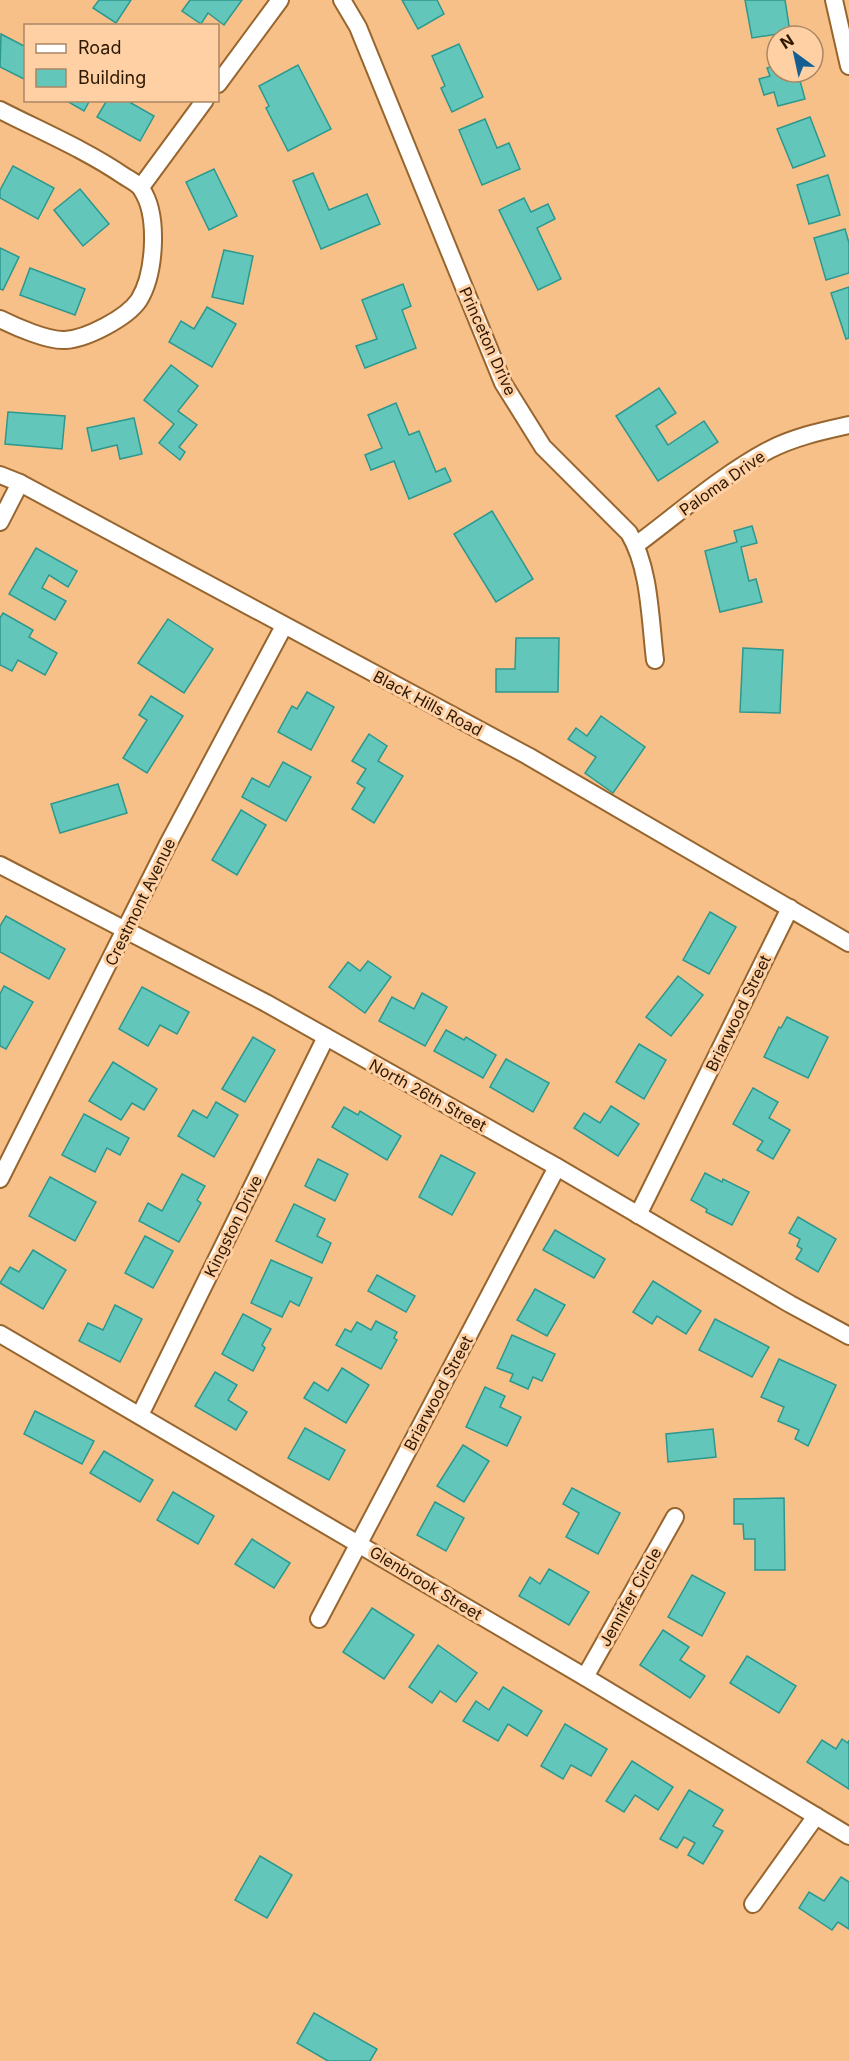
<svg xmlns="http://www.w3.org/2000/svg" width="849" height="2061" font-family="Inter,sans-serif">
  <rect width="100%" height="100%" fill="#f8c089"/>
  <g fill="#62c6bb" stroke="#2c988e" stroke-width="1.5">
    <polygon points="99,0 131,0 116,23 93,8"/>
    <polygon points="190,0 242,0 224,25 208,13 201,24 182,11"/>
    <polygon points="402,0 437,0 444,14 418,29"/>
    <polygon points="745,0 785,0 790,32 752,38"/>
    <polygon points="1,34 26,47 26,80 0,67"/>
    <polygon points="459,44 483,97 452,112 441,88 445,86 432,56"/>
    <polygon points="298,65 331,129 288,151 266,108 269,106 259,86"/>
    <polygon points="777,65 777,72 803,72 804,75 799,77 805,99 778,106 774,92 764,95 759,79 770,76 767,68"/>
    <polygon points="65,100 90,100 84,111"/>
    <polygon points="107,100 133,100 131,103 154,116 140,141 97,117"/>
    <polygon points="810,117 825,156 793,168 777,129"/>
    <polygon points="485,119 497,148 509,143 520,169 482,185 459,130"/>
    <polygon points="13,166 54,188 38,219 0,198 0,190"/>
    <polygon points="214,169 237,216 209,230 186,182"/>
    <polygon points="313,173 329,210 367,194 380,224 321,249 293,181"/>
    <polygon points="828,175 840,215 809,224 797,185"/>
    <polygon points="80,189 109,224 83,246 54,210"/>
    <polygon points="524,198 531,212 548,204 555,219 537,228 561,279 538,290 499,210"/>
    <polygon points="845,229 849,243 849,273 826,280 814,238"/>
    <polygon points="0,248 19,257 3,290 0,289"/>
    <polygon points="224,250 253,256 243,304 212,297"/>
    <polygon points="30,268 85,289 75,315 20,295"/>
    <polygon points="403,284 411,306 402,310 416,348 365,368 356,346 377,339 362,300"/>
    <polygon points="849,287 849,338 846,339 831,293"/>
    <polygon points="207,307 236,324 212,367 169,342 181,321 194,329"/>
    <polygon points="171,365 198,386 178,411 197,425 179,447 185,452 180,460 159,443 174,424 144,400"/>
    <polygon points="659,388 676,413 656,426 668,445 704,421 718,442 658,481 616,416"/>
    <polygon points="396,403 409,435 419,431 436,472 445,468 451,481 409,499 394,461 371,470 365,455 382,448 368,415"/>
    <polygon points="8,412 65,416 62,449 5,444"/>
    <polygon points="134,418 142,454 120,459 117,445 92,451 87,428"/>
    <polygon points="492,511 533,579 496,602 454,534"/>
    <polygon points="752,526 757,543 741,547 749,581 756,579 762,602 720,612 705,551 737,542 734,531"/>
    <polygon points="36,548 77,571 68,587 49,575 42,588 66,601 55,620 9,594"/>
    <polygon points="3,613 33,630 29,637 57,653 45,675 18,660 12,671 0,665 0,618"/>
    <polygon points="168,619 213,649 184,693 138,663"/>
    <polygon points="516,638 559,638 558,692 496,692 496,669 515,669"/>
    <polygon points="743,648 783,650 780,713 740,712"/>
    <polygon points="307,692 334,707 311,750 278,732 292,706 297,709"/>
    <polygon points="151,696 183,716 147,773 123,758 147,720 139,715"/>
    <polygon points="601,716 645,747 613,793 585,773 596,757 568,739 576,728 587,736"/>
    <polygon points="369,734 387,746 378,761 403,776 374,823 352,809 365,788 357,783 366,769 352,761"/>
    <polygon points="283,762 311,777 286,821 242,797 252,778 269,787"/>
    <polygon points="118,784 127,813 60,833 51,804"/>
    <polygon points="241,810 266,825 237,875 212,860"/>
    <polygon points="710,912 736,927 709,974 683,960"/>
    <polygon points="6,916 65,949 49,979 0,952 0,926"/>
    <polygon points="368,961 391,977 365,1013 329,987 348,962 360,971"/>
    <polygon points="678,976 703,995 671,1036 646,1017"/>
    <polygon points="4,986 33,1002 6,1049 0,1046 0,994"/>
    <polygon points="142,987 189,1012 177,1034 160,1025 148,1046 119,1029"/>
    <polygon points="422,993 447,1007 425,1046 379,1021 392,997 414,1009"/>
    <polygon points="787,1017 828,1037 808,1078 764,1057 779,1027 781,1028"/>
    <polygon points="446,1030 464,1040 466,1037 496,1055 483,1078 434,1051"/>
    <polygon points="253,1037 275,1050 245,1102 222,1089"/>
    <polygon points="639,1044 666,1060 644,1099 616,1082"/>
    <polygon points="506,1059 549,1083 533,1112 490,1087"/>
    <polygon points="113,1062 157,1089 144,1110 132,1103 121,1120 89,1101"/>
    <polygon points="753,1088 778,1102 769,1118 790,1130 773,1159 757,1150 763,1141 733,1124"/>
    <polygon points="216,1102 238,1115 214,1157 178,1136 193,1110 207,1118"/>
    <polygon points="611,1106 639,1124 618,1156 574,1128 584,1113 600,1123"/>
    <polygon points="344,1107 358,1115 360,1111 401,1136 387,1160 332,1127"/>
    <polygon points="84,1114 129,1138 120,1155 107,1148 95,1172 62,1155"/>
    <polygon points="441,1155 475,1173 452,1215 419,1197"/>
    <polygon points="318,1159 348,1174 335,1201 305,1186"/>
    <polygon points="705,1173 722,1182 723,1179 749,1192 732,1225 706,1212 707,1209 691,1200"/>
    <polygon points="182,1174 205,1186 197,1200 201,1203 179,1242 139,1221 148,1203 162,1211"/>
    <polygon points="50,1177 96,1202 75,1241 29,1216"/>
    <polygon points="294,1204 325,1219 317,1236 331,1243 322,1263 276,1241"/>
    <polygon points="798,1217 836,1239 818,1272 796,1259 802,1249 797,1246 800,1239 789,1233"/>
    <polygon points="555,1230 605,1259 594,1278 543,1250"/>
    <polygon points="145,1236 173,1251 153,1288 125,1273"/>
    <polygon points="33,1250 66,1270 43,1309 0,1283 10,1267 19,1272"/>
    <polygon points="271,1260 312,1278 299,1306 290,1301 282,1317 251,1303"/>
    <polygon points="377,1275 415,1296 406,1312 368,1291"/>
    <polygon points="653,1281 701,1311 686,1334 657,1316 652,1324 633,1312"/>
    <polygon points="535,1289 565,1305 547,1336 517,1320"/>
    <polygon points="115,1305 142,1319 120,1362 79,1341 88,1323 103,1330"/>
    <polygon points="243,1314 271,1329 262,1345 265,1348 253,1371 222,1354"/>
    <polygon points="715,1319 769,1347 752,1377 699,1350"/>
    <polygon points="376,1321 397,1332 394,1338 397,1340 381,1369 336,1345 345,1329 351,1332 357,1322 371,1330"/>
    <polygon points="512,1335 555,1354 542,1381 533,1377 528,1389 510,1381 513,1374 497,1368"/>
    <polygon points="779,1359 836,1385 808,1446 795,1439 799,1430 778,1421 784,1407 761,1397"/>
    <polygon points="342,1368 369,1385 346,1423 304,1398 314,1382 328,1391"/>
    <polygon points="215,1372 237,1385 228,1400 247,1412 236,1430 195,1406"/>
    <polygon points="485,1387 505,1396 500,1407 521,1417 507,1446 466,1427"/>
    <polygon points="35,1411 94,1441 82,1464 24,1434"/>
    <polygon points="305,1428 345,1450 329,1480 288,1458"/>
    <polygon points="713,1429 716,1457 668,1462 666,1434"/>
    <polygon points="463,1445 489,1461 464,1502 437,1486"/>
    <polygon points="104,1451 153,1480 140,1502 90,1473"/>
    <polygon points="572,1488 620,1513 598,1554 566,1537 579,1513 563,1504"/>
    <polygon points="173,1492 214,1516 198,1544 157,1520"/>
    <polygon points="784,1498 785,1570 755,1570 755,1539 744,1539 743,1524 734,1524 734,1499"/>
    <polygon points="435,1502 464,1518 446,1551 417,1535"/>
    <polygon points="252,1539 290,1563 274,1588 235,1564"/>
    <polygon points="549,1569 589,1592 569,1625 519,1596 530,1577 540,1584"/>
    <polygon points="692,1575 725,1593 702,1636 668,1617"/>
    <polygon points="372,1608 414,1635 384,1679 343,1652"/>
    <polygon points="663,1630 689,1647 680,1660 705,1676 690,1698 640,1665"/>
    <polygon points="438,1645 477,1673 456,1702 440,1691 432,1703 409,1687"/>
    <polygon points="747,1656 796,1686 779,1713 730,1683"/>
    <polygon points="503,1687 542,1711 527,1736 508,1724 498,1741 463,1721 476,1701 489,1710"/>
    <polygon points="565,1724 607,1749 591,1776 571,1765 563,1779 541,1766"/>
    <polygon points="842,1739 848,1743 849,1740 849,1789 807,1762 822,1740 836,1749"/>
    <polygon points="632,1761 673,1787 658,1810 635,1795 624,1812 606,1801"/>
    <polygon points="689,1790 723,1810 713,1826 723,1831 703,1864 688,1855 695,1843 684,1837 677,1848 660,1839"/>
    <polygon points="260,1856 292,1875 267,1918 235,1900"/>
    <polygon points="841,1877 849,1882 849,1929 838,1922 832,1930 799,1908 809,1892 824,1901"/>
    <polygon points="314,2013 377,2049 370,2061 328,2061 297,2043"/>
  </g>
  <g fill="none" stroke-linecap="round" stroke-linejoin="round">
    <g stroke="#97652e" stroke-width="20">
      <g id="street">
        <path d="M342,0L358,27L503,383L543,447L629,533C650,568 650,619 655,660"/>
        <polyline points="834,0 849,66"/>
        <polyline points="218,84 280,0"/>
        <path d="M0,110C41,131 86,150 124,176C130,180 139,184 142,190C159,216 155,274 139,300C127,318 86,339 65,340C48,341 16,327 0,319"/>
        <polyline points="141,187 205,100"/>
        <polyline points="0,475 20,483 528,756 849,943"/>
        <polyline points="0,522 20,483"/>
        <path d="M636,545C679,513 722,475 769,450C794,437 822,431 849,425"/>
        <polyline points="0,865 266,1003 557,1167 790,1304 849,1336"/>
        <polyline points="0,1179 168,844 284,626"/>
        <polyline points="638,1215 790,908"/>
        <polyline points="0,1334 585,1677 849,1836"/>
        <polyline points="140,1415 326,1037"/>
        <polyline points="319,1619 557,1167"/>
        <polyline points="585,1677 675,1517"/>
        <polyline points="753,1904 816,1816"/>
      </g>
    </g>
    <use href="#street" stroke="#fff" stroke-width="16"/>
  </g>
  <g text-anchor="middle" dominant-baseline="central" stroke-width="6" stroke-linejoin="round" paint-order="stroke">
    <g font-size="16" fill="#2d1802" stroke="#fed0a4">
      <text transform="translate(488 341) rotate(66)">Princeton Drive</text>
      <text transform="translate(722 483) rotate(-35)">Paloma Drive</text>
      <text transform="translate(428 703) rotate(28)">Black Hills Road</text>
      <text transform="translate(140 902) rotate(-64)">Crestmont Avenue</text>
      <text transform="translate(738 1013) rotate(-64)">Briarwood Street</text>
      <text transform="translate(428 1095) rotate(29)">North 26th Street</text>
      <text transform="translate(233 1226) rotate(-64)">Kingston Drive</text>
      <text transform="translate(438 1393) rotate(-62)">Briarwood Street</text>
      <text transform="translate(426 1583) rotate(31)">Glenbrook Street</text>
      <text transform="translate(630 1597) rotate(-61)">Jennifer Circle</text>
    </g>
  </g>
  <rect x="24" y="24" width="195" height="78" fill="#fed0a4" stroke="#aa8663" stroke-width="1.5"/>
  <rect x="36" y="44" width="30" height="9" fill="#ffffff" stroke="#aa8663" stroke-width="1.5"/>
  <text x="78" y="54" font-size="18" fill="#2d1802">Road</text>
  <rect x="36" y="69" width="30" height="18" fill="#62c6bb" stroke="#aa8663" stroke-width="1.5"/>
  <text x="78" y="84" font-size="18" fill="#2d1802">Building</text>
  <g transform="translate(795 54) rotate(327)"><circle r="28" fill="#fed0a4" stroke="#aa8663" stroke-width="1.5"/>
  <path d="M0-4.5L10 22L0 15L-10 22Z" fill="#165e92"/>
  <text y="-9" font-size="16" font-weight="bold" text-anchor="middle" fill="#2d1802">N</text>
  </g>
</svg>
